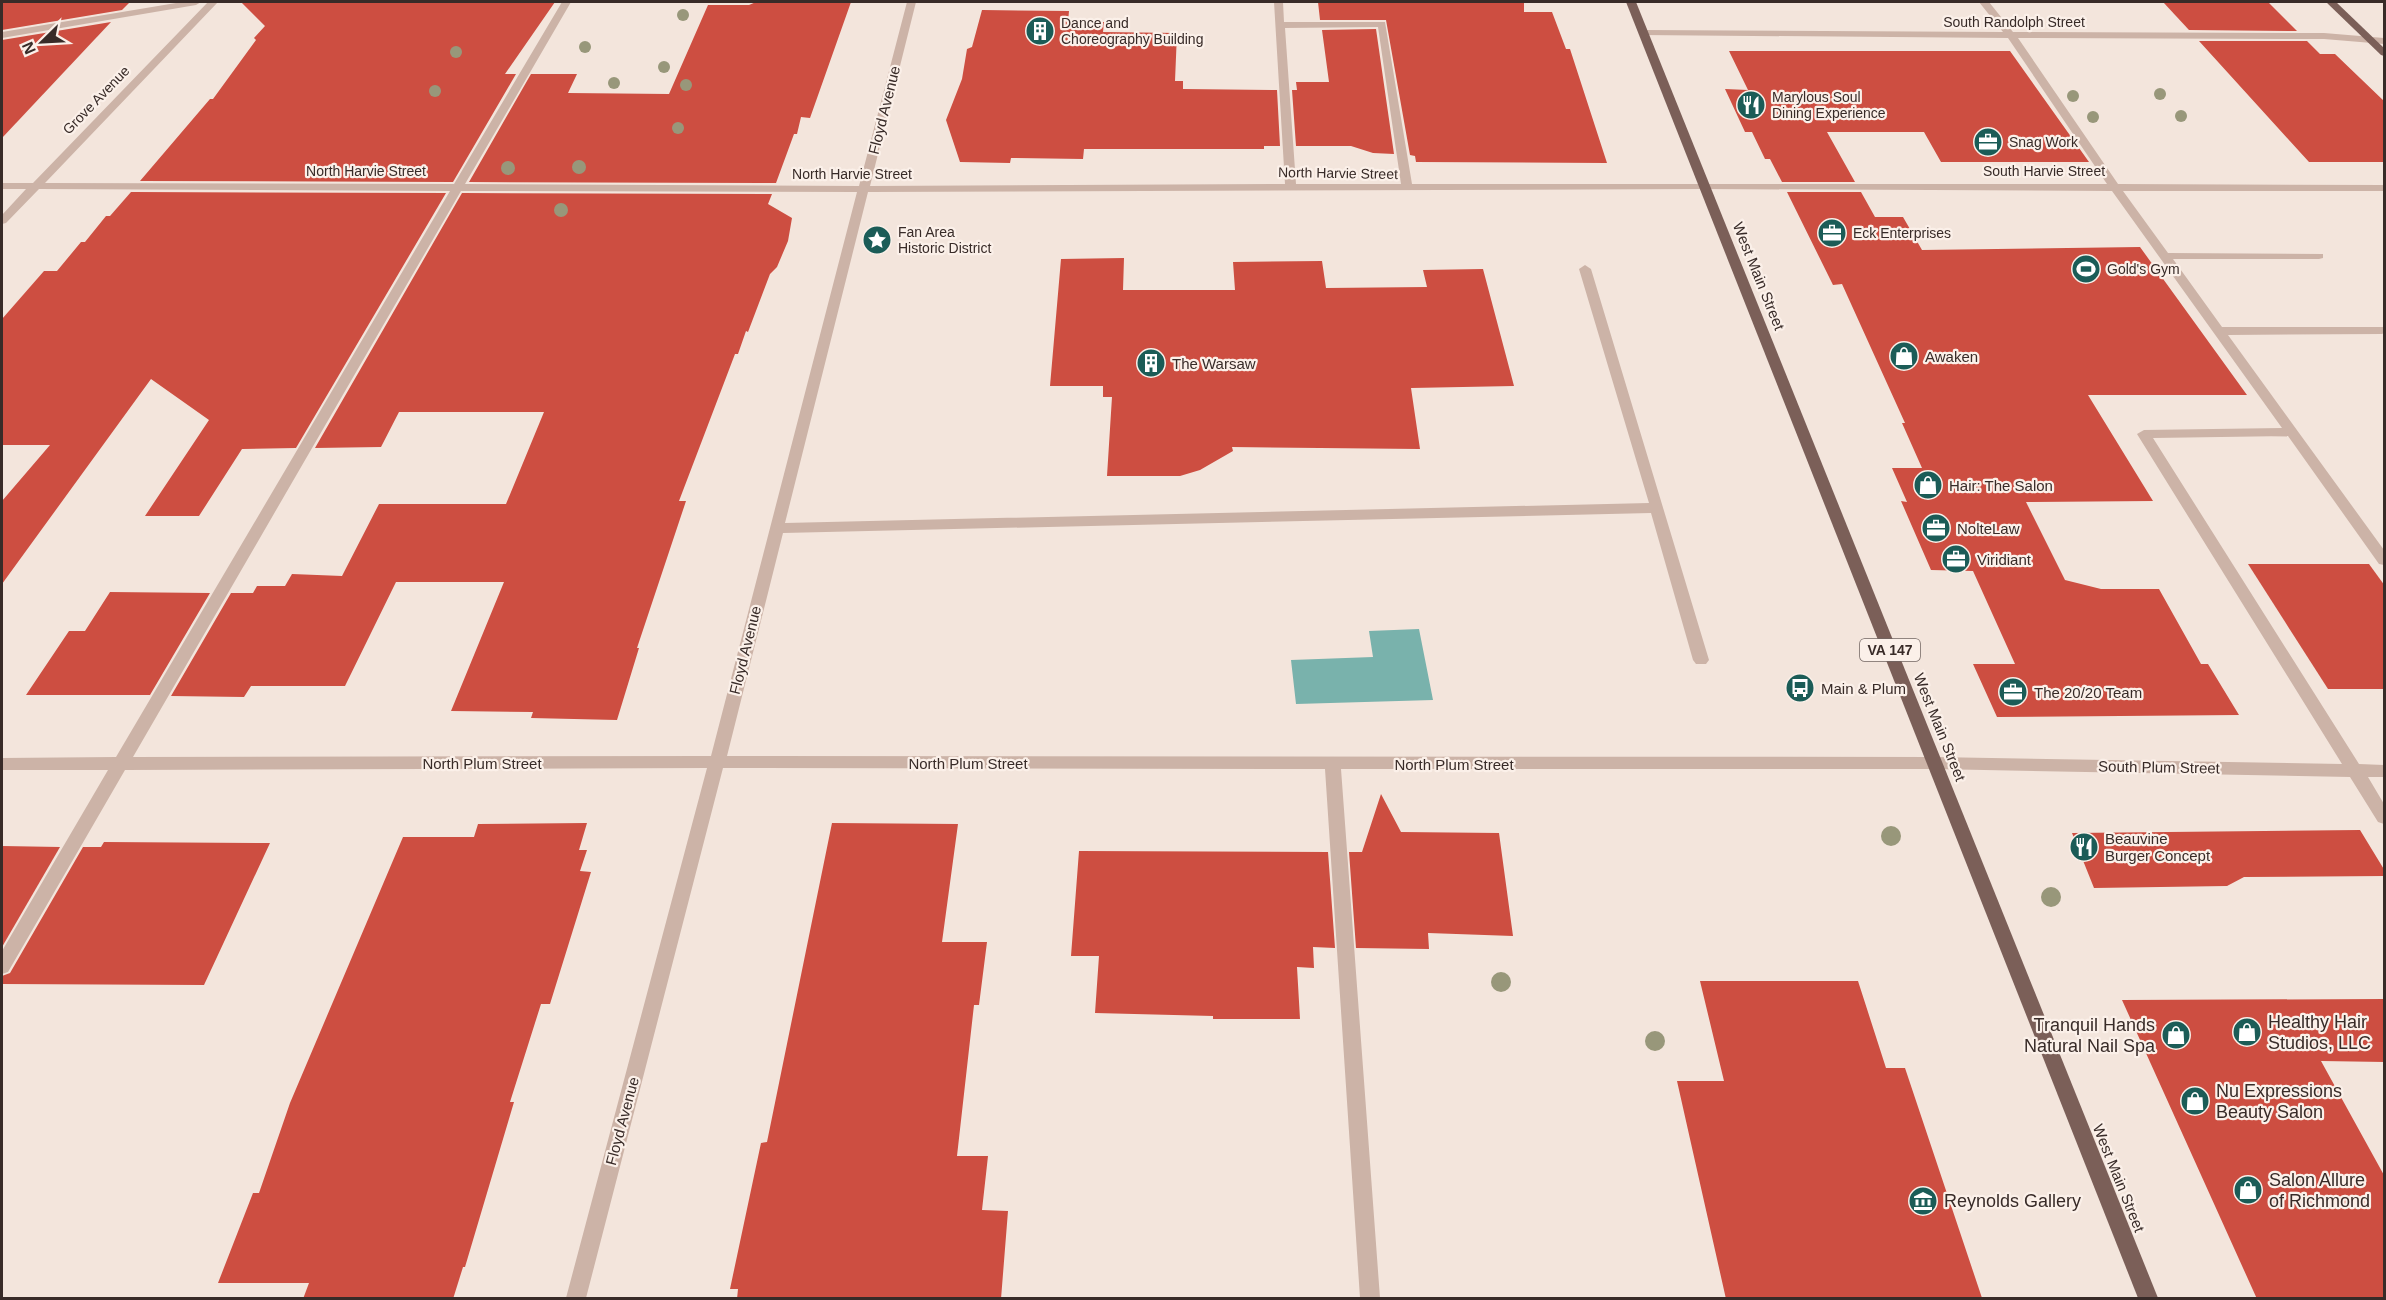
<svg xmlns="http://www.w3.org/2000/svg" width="2386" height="1300" font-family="Helvetica,sans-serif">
  <rect width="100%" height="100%" fill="#f3e5dc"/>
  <polygon fill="#79b2ac" points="1419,629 1433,700 1296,704 1291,660 1373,657 1369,631"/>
  <g fill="#cd4e41">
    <polygon points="2,2 130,2 122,10 2,30"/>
    <polygon points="241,2 555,2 505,74 516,74 453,182 140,181 210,99 213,99 256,40 254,38 265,26"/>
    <polygon points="756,2 851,2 810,118 801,117 797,134 794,134 776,183 469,182 531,74 577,74 568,93 669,94 708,5 749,5"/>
    <polygon points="1318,2 1524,2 1524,12 1552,12 1566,49 1570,49 1607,163 1416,162 1415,156 1410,155 1386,20 1320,20"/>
    <polygon points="2163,2 2268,2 2297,31 2189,30"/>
    <polygon points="982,10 1069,11 1068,22 1104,22 1103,32 1177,33 1175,81 1183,81 1183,89 1277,90 1280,146 1264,146 1264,149 1084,149 1083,159 1011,158 1010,163 960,162 946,120 962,79 967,49 972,47"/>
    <polygon points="111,22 2,138 2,40"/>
    <polygon points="1376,29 1394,154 1373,153 1351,146 1296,146 1292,90 1297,90 1296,82 1329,82 1322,30"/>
    <polygon points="2199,41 2307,41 2320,54 2335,54 2385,102 2385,162 2309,162"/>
    <polygon points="1729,51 2010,51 2089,162 1941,162 1924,132 1827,132 1855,182 1782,182 1770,159 1765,159 1752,132 1745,132 1725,89 1748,90"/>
    <polygon points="131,192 446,193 296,448 242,449 199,516 145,516 209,420 151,379 2,584 2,501 50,445 2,445 2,319 44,271 57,271 81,242 85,242 106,216 110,216"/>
    <polygon points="1787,192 1861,192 1875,217 1903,217 1922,250 2140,247 2247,395 2088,395 2153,501 2026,502 2065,580 2101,589 2159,589 2201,664 2208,664 2239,715 1997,717 1973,664 2015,664 1973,571 1931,570 1901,501 1907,502 1892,468 1922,468 1902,423 1905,423 1842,284 1833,285"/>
    <polygon points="462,193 772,194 768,204 792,218 788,241 777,267 770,274 748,332 746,331 738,354 735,354 679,501 686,501 637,648 639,648 617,720 531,718 533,712 451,711 504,582 396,582 345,686 251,686 244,697 171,696 231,593 253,593 257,586 285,586 292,574 342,576 379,504 506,504 544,412 399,412 381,447 315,448"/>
    <polygon points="1124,258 1123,290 1235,290 1233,262 1322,261 1326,288 1427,287 1423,270 1483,269 1514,386 1411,388 1420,449 1232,447 1233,451 1200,470 1180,476 1107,476 1112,397 1103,397 1103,386 1050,386 1061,259"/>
    <polygon points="2248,564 2369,564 2385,586 2385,689 2328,689"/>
    <polygon points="110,592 210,593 150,695 26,695 69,631 85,631"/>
    <polygon points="1381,794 1401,832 1499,833 1513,936 1428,933 1429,949 1356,948 1349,852 1362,852"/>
    <polygon points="587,823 579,850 587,850 580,871 591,872 550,1004 541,1004 510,1102 514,1102 465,1267 463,1267 453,1299 303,1299 309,1283 218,1283 253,1193 259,1193 290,1103 403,837 474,837 478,824"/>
    <polygon points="832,823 958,824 942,942 987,942 979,1005 974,1005 957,1156 988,1156 982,1210 1008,1211 1001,1299 737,1299 738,1289 730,1289 761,1143 767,1142"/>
    <polygon points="2360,830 2385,871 2385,876 2244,877 2227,886 2094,888 2072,833"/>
    <polygon points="104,842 270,843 204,985 2,984 2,976 10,973 83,847 101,847"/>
    <polygon points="2,846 60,847 2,947"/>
    <polygon points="1079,851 1328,852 1335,948 1313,947 1314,968 1297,967 1300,1019 1213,1019 1213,1016 1095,1013 1099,956 1071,956"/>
    <polygon points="1700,981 1858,981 1886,1068 1905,1068 1982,1298 1726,1299 1677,1081 1724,1081"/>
    <polygon points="2385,999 2385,1062 2321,1061 2385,1177 2385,1299 2257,1299 2122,1000"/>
  </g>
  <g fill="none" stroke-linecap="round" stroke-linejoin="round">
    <g fill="#ccb3a7" fill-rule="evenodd">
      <polygon points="182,2 201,2 196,5 2,38 2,32"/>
      <path d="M208,2H218L45,183L454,184L562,2H571L465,184L859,186L907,2H916L870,186L1285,184L1274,2H1283L1284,22H1385L1412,184H2107L2008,38L1641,35V31L1644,30L2003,32L1979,2H1989L2013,32L2324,33L2384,38V44L2324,39L2018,38L2118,184L2384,185V191H2123L2168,253L2323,254V258L2319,259H2173L2222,327H2384V333L2382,334L2228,335L2384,550V565L2379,564L2288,436L2153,438L2359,764L2384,765V777H2368L2384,804V824L2378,822L2350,777L1934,769H1341L1380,1298H1360L1325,769L723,768L586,1298H566L707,768L125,770L8,972L2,974V951L108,770H2V758L116,757L450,191L39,189L6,223L2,224V215L26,189H2V183H33ZM1378,27L1401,184H1296L1285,28ZM1703,189L2112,191L2282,428L2144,430L2137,434L2342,764L1934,757L727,756L783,533L1651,513L1693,660L1696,664H1706L1709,660L1591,269L1585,265L1579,269L1649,503L785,523L868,192ZM461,191L857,192L711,756L133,757Z"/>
    </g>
    <g fill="#7b5f58" fill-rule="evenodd">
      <polygon points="1626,2 1636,2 2158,1298 2138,1298"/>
      <polygon points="2326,2 2336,2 2384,48 2384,56 2381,55"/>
    </g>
  </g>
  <g fill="#98977a">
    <circle cx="683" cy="15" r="6"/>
    <circle cx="585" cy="47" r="6"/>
    <circle cx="456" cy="52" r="6"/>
    <circle cx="664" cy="67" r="6"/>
    <circle cx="614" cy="83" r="6"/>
    <circle cx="686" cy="85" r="6"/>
    <circle cx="435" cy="91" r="6"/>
    <circle cx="2160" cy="94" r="6"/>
    <circle cx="2073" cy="96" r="6"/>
    <circle cx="2181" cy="116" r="6"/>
    <circle cx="2093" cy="117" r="6"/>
    <circle cx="678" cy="128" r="6"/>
    <circle cx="579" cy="167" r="7"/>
    <circle cx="508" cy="168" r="7"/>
    <circle cx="561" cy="210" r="7"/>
    <circle cx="1891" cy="836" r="10"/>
    <circle cx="2051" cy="897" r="10"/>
    <circle cx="1501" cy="982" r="10"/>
    <circle cx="1655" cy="1041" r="10"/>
  </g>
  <defs>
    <g id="building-disc" transform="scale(1.5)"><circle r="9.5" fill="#1b5c57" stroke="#fbf0e9"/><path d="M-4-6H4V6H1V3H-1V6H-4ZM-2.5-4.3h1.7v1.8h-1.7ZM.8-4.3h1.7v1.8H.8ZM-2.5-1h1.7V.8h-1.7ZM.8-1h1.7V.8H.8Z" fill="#fff"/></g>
    <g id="restaurant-disc" transform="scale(1.5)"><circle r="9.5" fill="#1b5c57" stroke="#fbf0e9"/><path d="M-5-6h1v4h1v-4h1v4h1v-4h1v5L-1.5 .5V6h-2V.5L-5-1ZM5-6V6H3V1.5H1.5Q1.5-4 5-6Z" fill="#fff"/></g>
    <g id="office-disc" transform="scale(1.5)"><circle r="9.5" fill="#1b5c57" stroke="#fbf0e9"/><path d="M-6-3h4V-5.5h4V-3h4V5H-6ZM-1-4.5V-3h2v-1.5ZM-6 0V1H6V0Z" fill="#fff"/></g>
    <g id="sight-disc" transform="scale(1.5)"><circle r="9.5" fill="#1b5c57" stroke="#fbf0e9"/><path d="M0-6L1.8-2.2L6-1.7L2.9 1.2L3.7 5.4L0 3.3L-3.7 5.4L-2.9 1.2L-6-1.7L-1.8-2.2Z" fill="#fff"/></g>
    <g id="stadium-disc" transform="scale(1.5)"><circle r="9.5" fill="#1b5c57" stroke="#fbf0e9"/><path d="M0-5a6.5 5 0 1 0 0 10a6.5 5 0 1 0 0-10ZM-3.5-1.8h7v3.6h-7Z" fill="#fff"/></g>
    <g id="shop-disc" transform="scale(1.5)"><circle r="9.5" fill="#1b5c57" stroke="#fbf0e9"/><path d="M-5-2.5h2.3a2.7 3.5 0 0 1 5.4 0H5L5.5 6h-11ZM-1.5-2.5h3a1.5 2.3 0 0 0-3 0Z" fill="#fff"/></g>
    <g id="bus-disc" transform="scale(1.5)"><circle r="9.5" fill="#1b5c57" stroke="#fbf0e9"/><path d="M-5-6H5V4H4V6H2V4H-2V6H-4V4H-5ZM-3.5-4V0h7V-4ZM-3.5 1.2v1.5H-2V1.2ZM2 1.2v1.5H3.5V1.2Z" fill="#fff"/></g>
    <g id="museum-disc" transform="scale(1.5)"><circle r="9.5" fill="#1b5c57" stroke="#fbf0e9"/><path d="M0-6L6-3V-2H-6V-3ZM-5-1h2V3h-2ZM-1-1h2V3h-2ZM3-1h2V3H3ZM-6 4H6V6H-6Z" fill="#fff"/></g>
  </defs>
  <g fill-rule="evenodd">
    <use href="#building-disc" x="1040" y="31"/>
    <use href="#restaurant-disc" x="1751" y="105"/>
    <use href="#office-disc" x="1988" y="142"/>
    <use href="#office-disc" x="1832" y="233"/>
    <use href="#sight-disc" x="877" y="240"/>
    <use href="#stadium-disc" x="2086" y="269"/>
    <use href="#shop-disc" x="1904" y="356"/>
    <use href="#building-disc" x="1151" y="363"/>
    <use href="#shop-disc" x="1928" y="485"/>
    <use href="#office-disc" x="1936" y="528"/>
    <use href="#office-disc" x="1956" y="559"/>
    <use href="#bus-disc" x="1800" y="688"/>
    <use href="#office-disc" x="2013" y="692"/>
    <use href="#restaurant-disc" x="2084" y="847"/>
    <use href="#shop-disc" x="2247" y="1032"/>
    <use href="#shop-disc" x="2176" y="1035"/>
    <use href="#shop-disc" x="2195" y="1101"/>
    <use href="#shop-disc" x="2248" y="1190"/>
    <use href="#museum-disc" x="1923" y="1201"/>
  </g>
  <g text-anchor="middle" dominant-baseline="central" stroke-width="4.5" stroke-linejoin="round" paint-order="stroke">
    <g font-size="14" fill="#382b28" stroke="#fbf0e9">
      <text x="2014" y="22">South Randolph Street</text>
      <text transform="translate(96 100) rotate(-46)">Grove Avenue</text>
      <text x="366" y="171">North Harvie Street</text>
      <text x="2044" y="171">South Harvie Street</text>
      <text transform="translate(1338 173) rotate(1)">North Harvie Street</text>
      <text x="852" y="174">North Harvie Street</text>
    </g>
    <g font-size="14" fill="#382b28" stroke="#fbf0e9" text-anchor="start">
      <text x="1061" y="23">Dance and<tspan x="1061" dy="16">Choreography Building</tspan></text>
      <text x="1772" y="97">Marylous Soul<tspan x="1772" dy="16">Dining Experience</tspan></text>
      <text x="2009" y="142">Snag Work</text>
      <text x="898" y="232">Fan Area<tspan x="898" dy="16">Historic District</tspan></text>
      <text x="1853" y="233">Eck Enterprises</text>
      <text x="2107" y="269">Gold's Gym</text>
    </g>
    <rect fill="#fbf0e9" stroke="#726662" stroke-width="1.5" x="1860" y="639" width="60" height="22" rx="4.5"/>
    <g font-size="14" font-weight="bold" fill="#382b28">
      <text x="1890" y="650">VA 147</text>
    </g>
    <g font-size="15" fill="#382b28" stroke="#fbf0e9">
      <text transform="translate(884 110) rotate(-76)">Floyd Avenue</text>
      <text transform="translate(1759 276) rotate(68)">West Main Street</text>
      <text transform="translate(745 650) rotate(-76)">Floyd Avenue</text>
      <text transform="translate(1940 727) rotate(68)">West Main Street</text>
      <text x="482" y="763">North Plum Street</text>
      <text x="968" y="763">North Plum Street</text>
      <text x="1454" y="764">North Plum Street</text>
      <text transform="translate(2159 767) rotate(1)">South Plum Street</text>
      <text transform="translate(622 1121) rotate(-75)">Floyd Avenue</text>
      <text transform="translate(2119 1178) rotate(68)">West Main Street</text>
    </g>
    <g font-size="15" fill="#382b28" stroke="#fbf0e9" text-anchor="start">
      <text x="1925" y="356">Awaken</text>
      <text x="1172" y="363">The Warsaw</text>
      <text x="1949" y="485">Hair: The Salon</text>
      <text x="1957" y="528">NolteLaw</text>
      <text x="1977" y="559">Viridiant</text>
      <text x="1821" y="688">Main &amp; Plum</text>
      <text x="2034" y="692">The 20/20 Team</text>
      <text x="2105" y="838">Beauvine<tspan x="2105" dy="17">Burger Concept</tspan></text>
    </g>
    <g font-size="18" fill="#382b28" stroke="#fbf0e9" text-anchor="start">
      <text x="2268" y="1022">Healthy Hair<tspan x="2268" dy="21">Studios, LLC</tspan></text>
      <text x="2155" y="1025" text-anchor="end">Tranquil Hands<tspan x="2155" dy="21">Natural Nail Spa</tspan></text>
      <text x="2216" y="1091">Nu Expressions<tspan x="2216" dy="21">Beauty Salon</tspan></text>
      <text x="2269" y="1180">Salon Allure<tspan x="2269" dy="21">of Richmond</tspan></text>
      <text x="1944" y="1201">Reynolds Gallery</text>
    </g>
  </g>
  <rect width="2386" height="1300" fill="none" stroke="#382b28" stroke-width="6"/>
  <g transform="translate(42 42) rotate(246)" stroke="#fbf0e9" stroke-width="4.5" paint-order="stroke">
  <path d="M0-4.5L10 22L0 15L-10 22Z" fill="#382b28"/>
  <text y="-9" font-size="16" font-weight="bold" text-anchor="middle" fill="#382b28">N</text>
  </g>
</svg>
